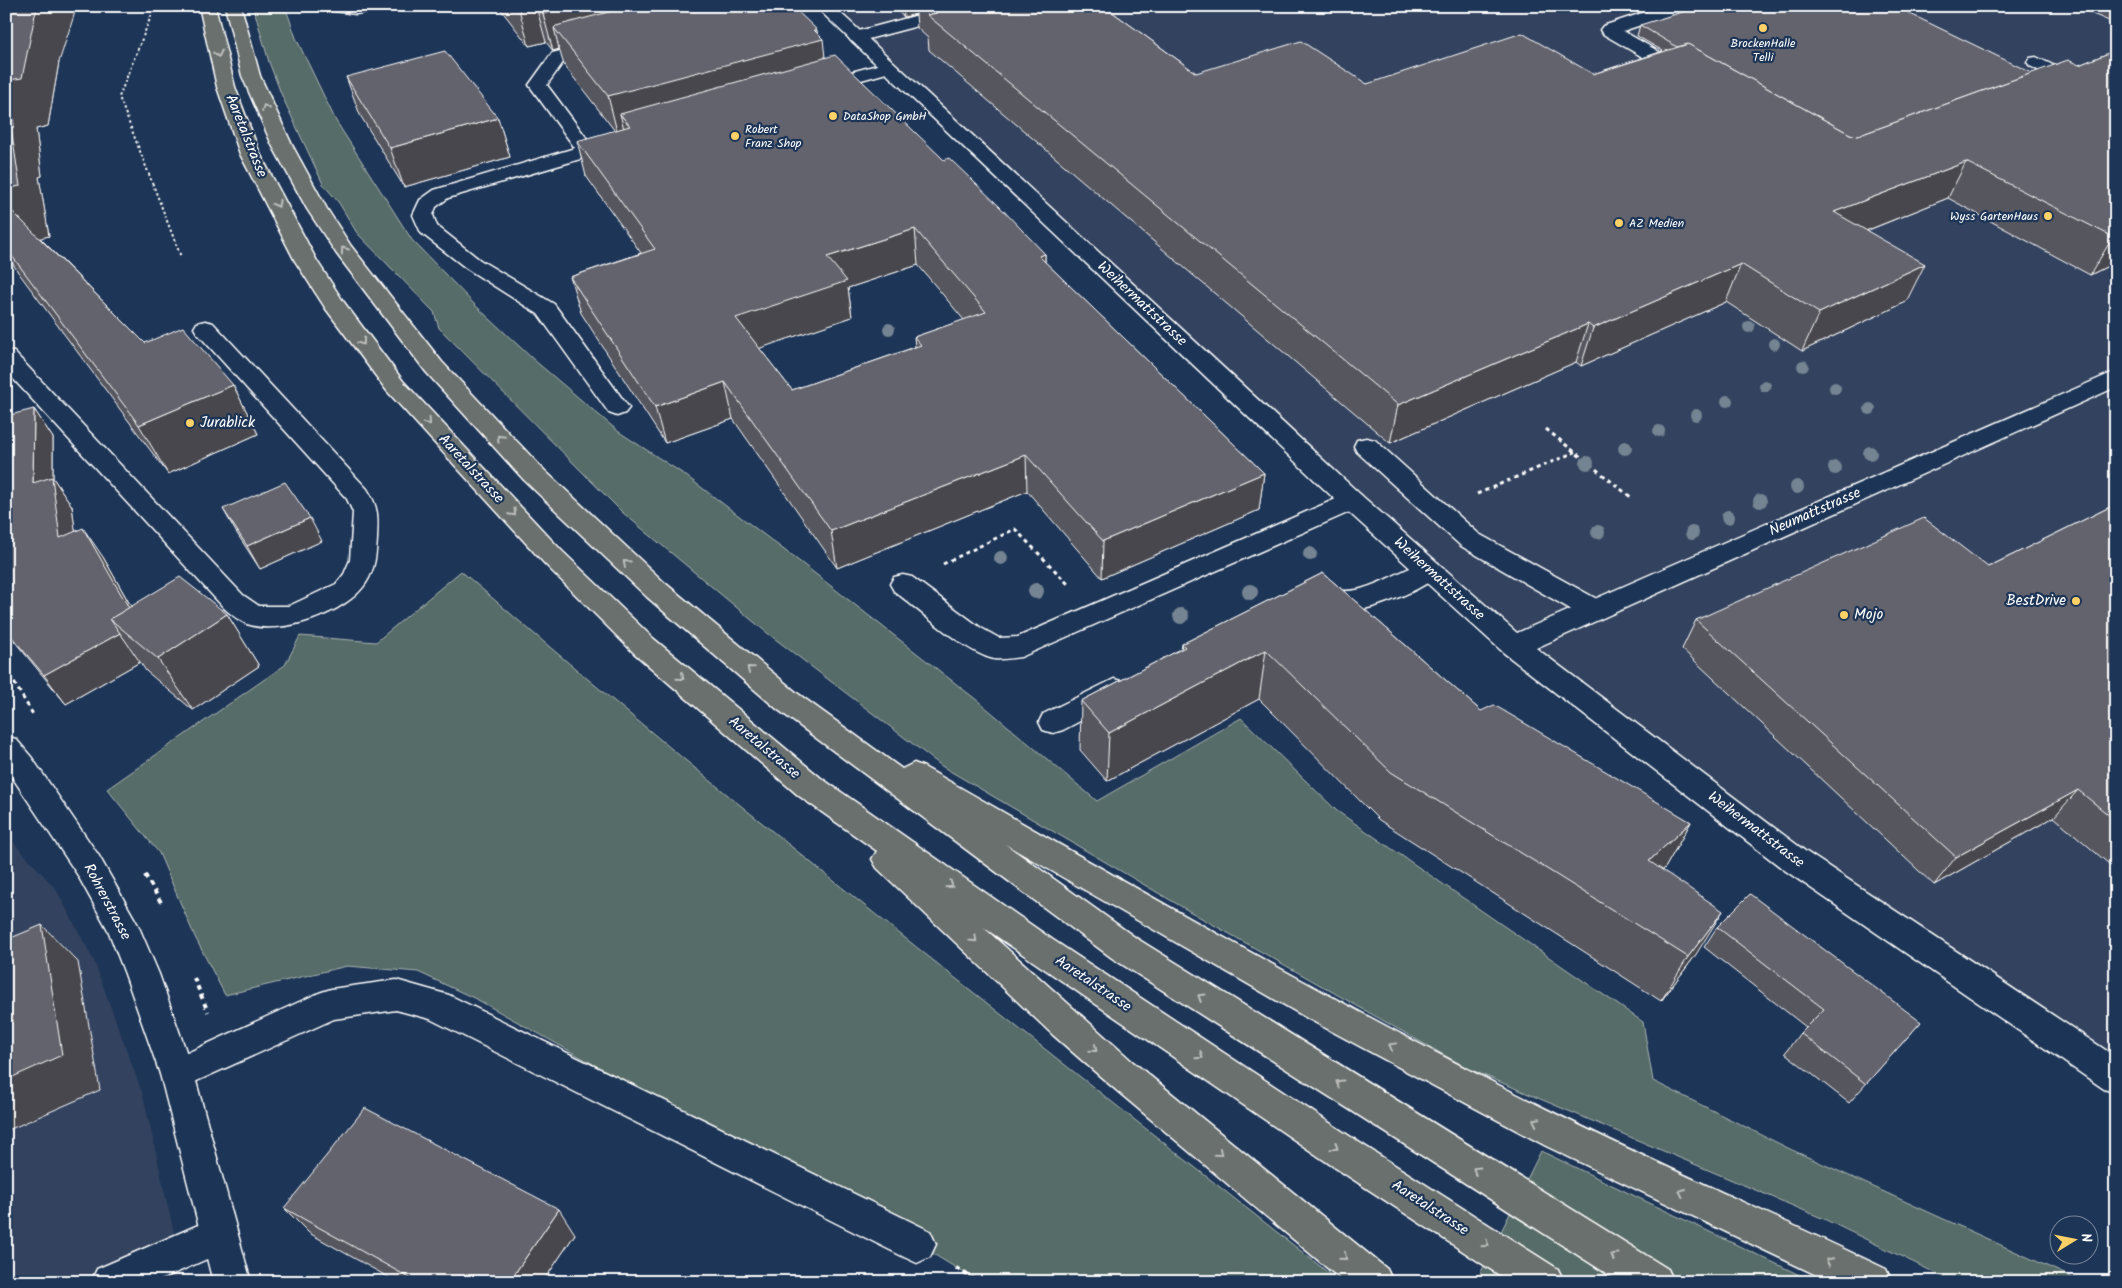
<svg xmlns="http://www.w3.org/2000/svg" width="2122" height="1288" font-family="Kalam,sans-serif">
  <rect width="100%" height="100%" fill="#1d3557"/>
  <filter id="ink" filterUnits="userSpaceOnUse"><feTurbulence type="fractalNoise" baseFrequency=".02" numOctaves="2"/><feDisplacementMap in="SourceGraphic" scale="10" xChannelSelector="R" yChannelSelector="G"/><feConvolveMatrix kernelMatrix="1 2 1 2 8 2 1 2 1" color-interpolation-filters="sRGB"/></filter>
  <g filter="url(#ink)">
    <g fill="#32435e">
      <polygon points="823,6 2116,6 2116,1083 1514,646"/>
      <polygon points="6,834 56,889 94,961 143,1095 185,1282 6,1282"/>
    </g>
    <g fill="#576c67" stroke="#abb6b3">
      <polygon points="253,6 285,6 296,38 336,121 412,240 476,306 534,360 619,432 685,475 804,565 978,701 1097,801 1241,718 1337,811 1643,1022 1653,1081 1790,1149 2082,1282 1954,1282 1824,1219 1467,1068 1189,911 943,767 766,632 622,512 439,328 434,312 357,233 339,203 323,184 282,96 269,62"/>
      <path d="M461,571C746,818 1045,1048 1340,1282H979L917,1244L478,1000L418,972L347,966L225,995L195,937L159,853L107,789L285,665L300,636L376,642Z"/>
      <polygon points="1541,1151 1814,1282 1476,1282"/>
    </g>
    <g fill="none" stroke-linecap="round" stroke-linejoin="round">
      <g stroke="#fff" stroke-width="3">
        <g id="lane">
          <polygon points="326,6 380,6 378,10 356,14 328,10"/>
          <polygon points="952,6 980,6 978,10 857,42 851,41 848,37 851,33"/>
          <polygon points="1663,6 1688,6 1686,10 1623,31 1689,69 1692,73 1689,77 1677,77 1603,34 1600,30 1603,26"/>
          <polygon points="597,42 603,43 606,47 603,51 564,61 547,85 591,144 611,138 618,140 621,144 618,148 448,198 436,207 433,215 437,226 480,260 554,304 629,408 625,413 617,416 609,413 538,314 466,268 421,233 413,215 420,200 434,190 575,148 529,85 552,53"/>
          <path d="M2036,57L2076,76L2079,80C2074,88 2062,90 2054,88L2051,84L2055,79L2030,66L2027,62L2030,58Z"/>
          <polygon points="888,62 894,63 897,67 894,71 821,91 815,90 812,86 815,82"/>
          <path d="M205,321L213,323L367,489C379,508 378,517 377,539C376,555 375,569 366,583C347,613 281,636 247,624C239,621 231,614 225,609L6,371V350L14,352L243,595L259,606H289L336,584L344,574L350,560L353,512L347,499L197,333L194,328L197,323Z"/>
          <polygon points="1366,438 1375,440 1479,534 1604,603 1607,610 1604,617 1594,620 1584,617 1461,546 1357,452 1354,446 1357,440"/>
          <path d="M1352,492L1361,495L1365,501L1361,507L1021,657C1012,658 1002,660 994,659C967,654 917,608 894,591L890,584L894,577L903,575L912,577L981,628L999,638L1018,637Z"/>
          <path d="M1429,561L1438,563L1442,570C1433,586 1377,608 1358,610C1342,611 1323,611 1308,607L1304,600L1308,593C1325,588 1344,594 1361,589C1385,582 1405,568 1429,561Z"/>
          <polygon points="1114,679 1124,682 1128,690 1124,698 1063,730 1053,733 1043,730 1039,722 1043,714"/>
          <polygon points="219,1216 232,1222 238,1235 232,1248 155,1282 91,1282 97,1269"/>
        </g>
      </g>
      <g stroke="#fff" stroke-width="3">
        <g id="street">
          <polygon points="815,6 833,6 1361,495 1517,633 2116,371 2116,387 1536,648 1805,851 2116,1057 2116,1093 2104,1089 1783,869 1504,653 1343,507"/>
          <polygon points="396,980 449,995 930,1231 936,1244 930,1257 917,1263 904,1257 430,1019 396,1010 334,1019 177,1090 165,1085 160,1074 165,1063 319,993 331,989"/>
        </g>
      </g>
      <g stroke="#fff" stroke-width="3">
        <polygon id="secondary" points="6,736 16,739 32,758 99,856 138,925 159,974 194,1074 251,1282 213,1282 160,1074 125,974 108,930 77,874 6,768"/>
      </g>
      <g stroke="#fff" stroke-width="3">
        <g id="primary">
          <polygon points="199,6 215,6 235,87 260,154 317,261 343,301 403,381 562,551 654,639 821,778 1053,940 1360,1143 1558,1269 1564,1282 1510,1282 1334,1167 983,927 1133,1062 1387,1269 1393,1282 1344,1282 1109,1084 1053,1035 877,868 872,859 877,851 799,796 634,653 544,563 387,391 326,309 295,261 240,154 217,87"/>
          <path d="M225,6H241L260,76L292,145L327,209L351,246L442,362L542,468L665,583L797,693L902,769L914,763L924,767C1120,879 1315,992 1516,1094C1638,1156 1763,1210 1886,1269L1892,1282H1831L1546,1146L1307,1018L1005,844L1136,938L1668,1269L1674,1282H1620L1112,958L777,709L647,597L524,480L426,372L336,253L307,209L272,145L242,76Z"/>
        </g>
      </g>
      <polyline stroke="#fff" stroke-width="2" stroke-dasharray="2.5 2.5" stroke-linecap="butt" points="155,6 119,97 181,257"/>
      <g stroke="#fff" stroke-width="3" stroke-dasharray="4 4" stroke-linecap="butt">
        <polyline points="1546,429 1632,498"/>
        <polyline points="1477,494 1575,452"/>
        <polyline points="943,564 1015,529 1068,584"/>
        <polyline points="6,669 34,716"/>
      </g>
      <g stroke="#fff" stroke-width="4" stroke-dasharray="4.5 4.5" stroke-linecap="butt">
        <polyline points="145,875 162,904"/>
        <polyline points="194,978 208,1012"/>
        <polyline points="956,1268 979,1282"/>
      </g>
      <use href="#lane" fill="#1d3557" fill-rule="evenodd"/>
      <use href="#street" fill="#1d3557" fill-rule="evenodd"/>
      <use href="#secondary" fill="#1d3557" fill-rule="evenodd"/>
      <use href="#primary" fill="#6b706d" fill-rule="evenodd"/>
    </g>
    <g fill="#748492">
      <circle cx="1749" cy="327" r="6"/>
      <circle cx="889" cy="329" r="6"/>
      <circle cx="1774" cy="344" r="6"/>
      <circle cx="1803" cy="366" r="6"/>
      <circle cx="1765" cy="386" r="6"/>
      <circle cx="1835" cy="388" r="6"/>
      <circle cx="1727" cy="401" r="6"/>
      <circle cx="1870" cy="409" r="6"/>
      <circle cx="1696" cy="415" r="6"/>
      <circle cx="1659" cy="431" r="6"/>
      <circle cx="1625" cy="448" r="7"/>
      <circle cx="1870" cy="453" r="7"/>
      <circle cx="1587" cy="463" r="7"/>
      <circle cx="1835" cy="468" r="7"/>
      <circle cx="1797" cy="487" r="7"/>
      <circle cx="1760" cy="501" r="7"/>
      <circle cx="1728" cy="517" r="7"/>
      <circle cx="1598" cy="532" r="7"/>
      <circle cx="1692" cy="533" r="7"/>
      <circle cx="1310" cy="554" r="7"/>
      <circle cx="1001" cy="558" r="7"/>
      <circle cx="1036" cy="591" r="8"/>
      <circle cx="1250" cy="592" r="8"/>
      <circle cx="1181" cy="616" r="8"/>
    </g>
    <g fill="#56565f" stroke="#fff" fill-rule="evenodd">
      <polygon points="6,6 59,62 48,126 36,129 42,176 39,177 49,236 40,238 145,343 233,385 258,434 168,474 18,272 6,253"/>
      <path d="M498,6H792L817,34L825,57L944,160L1045,254V262L1264,473L1259,510L1102,578L1027,491L837,568L733,419L665,443L581,313L570,277L641,253L586,176L577,141L615,131L564,65L559,49L553,51L546,42L529,46ZM918,265L964,320L914,337L915,347L792,390L759,348L852,317L848,288Z"/>
      <polygon points="892,6 1104,6 1196,73 1367,84 1593,74 1663,51 1637,36 1640,25 2032,73 2079,65 2116,50 2116,262 2090,275 1948,198 1866,231 1906,302 1802,351 1726,302 1581,366 1576,362 1390,443 929,50 928,38 917,28 916,14 904,17"/>
      <polygon points="2074,6 2116,6 2116,24"/>
      <polygon points="346,77 498,118 510,157 404,187 360,115"/>
      <polygon points="34,409 53,438 53,478 72,506 75,531 103,557 131,606 227,614 259,666 193,710 146,671 140,662 66,704 6,631"/>
      <polygon points="2116,504 2116,870 2054,817 1934,885 1682,649 1696,620 1988,567"/>
      <polygon points="223,509 322,541 260,569 236,532"/>
      <polygon points="1323,573 1481,711 1691,822 1665,868 1663,870 1695,956 1661,1001 1379,820 1259,699 1107,781 1080,750 1081,701 1181,649 1182,644"/>
      <polygon points="1717,927 1921,1022 1849,1103 1785,1053 1800,1033 1806,1027 1704,947"/>
      <polygon points="284,1208 575,1234 543,1282 397,1282 309,1233"/>
    </g>
    <g fill="#46464d" stroke="#fff">
      <polygon points="38,6 77,6 59,62 48,126 36,129 42,176 39,177 49,236 6,247 6,189 9,80"/>
      <polygon points="530,6 536,6 546,42 529,46 519,9"/>
      <polygon points="572,6 722,6 554,28 559,49 553,51 543,14"/>
      <polygon points="903,6 915,6 916,14 904,17"/>
      <polygon points="814,30 817,30 818,40 823,39 827,76 630,126 620,114 625,133 618,135 608,96"/>
      <polygon points="498,118 510,157 404,187 390,148"/>
      <polygon points="1966,162 1948,198 1818,250 1834,212"/>
      <polygon points="915,229 918,265 848,288 852,317 743,354 736,318 827,257"/>
      <polygon points="2116,236 2116,262 2090,275 2113,237"/>
      <polygon points="1045,254 1045,290 1039,256"/>
      <polygon points="1741,264 1726,302 1581,366 1593,328"/>
      <polygon points="1925,264 1906,302 1802,351 1819,313"/>
      <polygon points="1588,324 1576,362 1390,443 1398,405"/>
      <polygon points="725,382 733,419 665,443 655,407"/>
      <polygon points="233,385 258,434 168,474 139,425"/>
      <polygon points="34,409 53,438 53,478 72,506 80,567 60,538 33,483"/>
      <polygon points="1026,455 1027,491 837,568 831,531"/>
      <polygon points="1264,473 1259,510 1102,578 1103,541"/>
      <polygon points="310,518 322,541 260,569 247,546"/>
      <polygon points="83,528 103,557 157,652 153,655"/>
      <polygon points="227,614 259,666 193,710 158,659"/>
      <polygon points="120,633 140,662 66,704 44,675"/>
      <polygon points="1266,650 1259,699 1107,781 1109,733"/>
      <polygon points="2078,790 2054,817 1934,885 1956,857"/>
      <polygon points="1691,822 1665,868 1625,907 1649,861"/>
      <polygon points="1723,911 1695,956 1661,1001 1688,957"/>
      <polygon points="42,925 78,962 100,1090 6,1131 6,1080"/>
      <polygon points="559,1209 575,1234 543,1282 509,1282"/>
    </g>
    <g fill="#64646e" stroke="#fff" fill-rule="evenodd">
      <polygon points="6,6 38,6 35,15 22,78 9,80 14,127 11,128 20,186 6,189"/>
      <polygon points="517,6 530,6 519,9"/>
      <polygon points="537,6 572,6 543,14"/>
      <polygon points="631,6 792,6 817,30 814,30 823,39 608,96 554,28 556,26"/>
      <polygon points="929,6 1104,6 1196,73 1301,41 1367,84 1522,33 1593,74 1688,44 1850,134 1857,136 2068,60 2079,65 2116,50 2116,236 2113,237 1966,162 1834,212 1925,264 1819,313 1741,264 1593,328 1588,324 1398,405 927,15 937,13"/>
      <polygon points="1702,6 1894,6 2032,73 1857,136 1850,134 1688,44 1677,47 1640,25"/>
      <polygon points="445,51 498,118 390,148 346,77"/>
      <path d="M835,55L944,160L949,158L999,206L1045,254L1039,256L1264,473L1103,541L1026,455L831,531L725,382L655,407L570,277L655,249L577,141L630,126L620,114ZM915,229L986,312L914,337L921,345L792,390L736,318L847,281L827,257Z"/>
      <polygon points="9,208 145,343 183,327 233,385 139,425 6,248 6,210"/>
      <polygon points="34,409 33,483 52,477 60,538 83,528 129,608 110,619 120,633 44,675 6,630 6,416"/>
      <polygon points="285,482 310,518 247,546 223,509"/>
      <polygon points="2116,504 2116,821 2078,790 1956,857 1696,620 1924,518 1988,567"/>
      <polygon points="1323,573 1481,711 1494,705 1691,822 1649,861 1723,911 1688,957 1391,772 1266,650 1109,733 1081,701 1185,647 1182,644"/>
      <polygon points="180,577 227,614 158,659 110,619"/>
      <polygon points="1750,894 1921,1022 1866,1084 1800,1033 1824,1009 1717,927"/>
      <polygon points="42,925 62,1055 6,1080 6,940"/>
      <polygon points="365,1108 559,1209 509,1282 417,1282 284,1208"/>
    </g>
    <defs><path id="oneway-chevron" d="M-2-3.5L2.5 0L-2 3.5" fill="none" stroke-width="1.6" stroke-linecap="round" stroke-linejoin="round" transform="scale(1.25)"/></defs>
    <g stroke="#bcbfbd">
      <use href="#oneway-chevron" transform="translate(218 54) rotate(76)"/>
      <use href="#oneway-chevron" transform="translate(265 108) rotate(-114)"/>
      <use href="#oneway-chevron" transform="translate(277 204) rotate(62)"/>
      <use href="#oneway-chevron" transform="translate(344 250) rotate(-126)"/>
      <use href="#oneway-chevron" transform="translate(362 342) rotate(54)"/>
      <use href="#oneway-chevron" transform="translate(428 422) rotate(48)"/>
      <use href="#oneway-chevron" transform="translate(500 438) rotate(-133)"/>
      <use href="#oneway-chevron" transform="translate(513 513) rotate(47)"/>
      <use href="#oneway-chevron" transform="translate(626 563) rotate(-138)"/>
      <use href="#oneway-chevron" transform="translate(750 669) rotate(-140)"/>
      <use href="#oneway-chevron" transform="translate(681 677) rotate(40)"/>
      <use href="#oneway-chevron" transform="translate(950 885) rotate(35)"/>
      <use href="#oneway-chevron" transform="translate(974 939) rotate(43)"/>
      <use href="#oneway-chevron" transform="translate(1201 997) rotate(-148)"/>
      <use href="#oneway-chevron" transform="translate(1392 1046) rotate(-151)"/>
      <use href="#oneway-chevron" transform="translate(1094 1049) rotate(41)"/>
      <use href="#oneway-chevron" transform="translate(1200 1056) rotate(34)"/>
      <use href="#oneway-chevron" transform="translate(1339 1083) rotate(-148)"/>
      <use href="#oneway-chevron" transform="translate(1536 1121) rotate(-153)"/>
      <use href="#oneway-chevron" transform="translate(1335 1147) rotate(34)"/>
      <use href="#oneway-chevron" transform="translate(1219 1153) rotate(40)"/>
      <use href="#oneway-chevron" transform="translate(1476 1170) rotate(-148)"/>
      <use href="#oneway-chevron" transform="translate(1682 1192) rotate(-155)"/>
      <use href="#oneway-chevron" transform="translate(1486 1244) rotate(33)"/>
      <use href="#oneway-chevron" transform="translate(1614 1256) rotate(-148)"/>
      <use href="#oneway-chevron" transform="translate(1344 1257) rotate(40)"/>
      <use href="#oneway-chevron" transform="translate(1829 1261) rotate(-154)"/>
    </g>
  </g>
  <g fill="#ffd166" stroke="#1d3557" stroke-width="2">
    <circle cx="1763" cy="28" r="5"/>
    <circle cx="833" cy="116" r="5"/>
    <circle cx="735" cy="136" r="5"/>
    <circle cx="2048" cy="216" r="5"/>
    <circle cx="1619" cy="223" r="5"/>
    <circle cx="190" cy="423" r="5"/>
    <circle cx="2076" cy="601" r="5"/>
    <circle cx="1844" cy="615" r="5"/>
  </g>
  <g text-anchor="middle" dominant-baseline="central" stroke-width="4.5" stroke-linejoin="round" paint-order="stroke">
    <g font-size="12" fill="#fff" stroke="#1d3557" text-anchor="start">
      <text x="1763" y="43" text-anchor="middle">BrockenHalle<tspan x="1763" dy="14">Telli</tspan></text>
      <text x="843" y="116">DataShop GmbH</text>
      <text x="745" y="129">Robert<tspan x="745" dy="14">Franz Shop</tspan></text>
      <text x="2038" y="216" text-anchor="end">Wyss GartenHaus</text>
      <text x="1629" y="223">AZ Medien</text>
    </g>
    <g font-size="15" fill="#fff" stroke="#1d3557">
      <text transform="translate(246 136) rotate(68)">Aaretalstrasse</text>
      <text transform="translate(1142 304) rotate(43)">Weihermattstrasse</text>
      <text transform="translate(471 469) rotate(47)">Aaretalstrasse</text>
      <text transform="translate(1815 512) rotate(-24)">Neumattstrasse</text>
      <text transform="translate(1439 579) rotate(42)">Weihermattstrasse</text>
      <text transform="translate(764 748) rotate(40)">Aaretalstrasse</text>
      <text transform="translate(1756 830) rotate(37)">Weihermattstrasse</text>
      <text transform="translate(107 902) rotate(62)">Rohrerstrasse</text>
      <text transform="translate(1093 984) rotate(34)">Aaretalstrasse</text>
      <text transform="translate(1430 1208) rotate(33)">Aaretalstrasse</text>
    </g>
    <g font-size="15" fill="#fff" stroke="#1d3557" text-anchor="start">
      <text x="200" y="423">Jurablick</text>
      <text x="2066" y="601" text-anchor="end">BestDrive</text>
      <text x="1854" y="615">Mojo</text>
    </g>
  </g>
  <rect width="2122" height="1288" fill="none" stroke="#1d3557" stroke-width="25"/>
  <rect x="12" y="12" width="2097" height="1263" fill="none" stroke="#fff" stroke-width="2" filter="url(#ink)"/>
  <g transform="translate(2074 1240) rotate(80)"><circle r="24" fill="#1d3557" stroke="#77869a"/>
  <path d="M0-4L9 19L0 12L-9 19Z" fill="#ffd166"/>
  <text y="-8" font-size="14" font-weight="bold" text-anchor="middle" fill="#ffffff">N</text>
  </g>
</svg>
